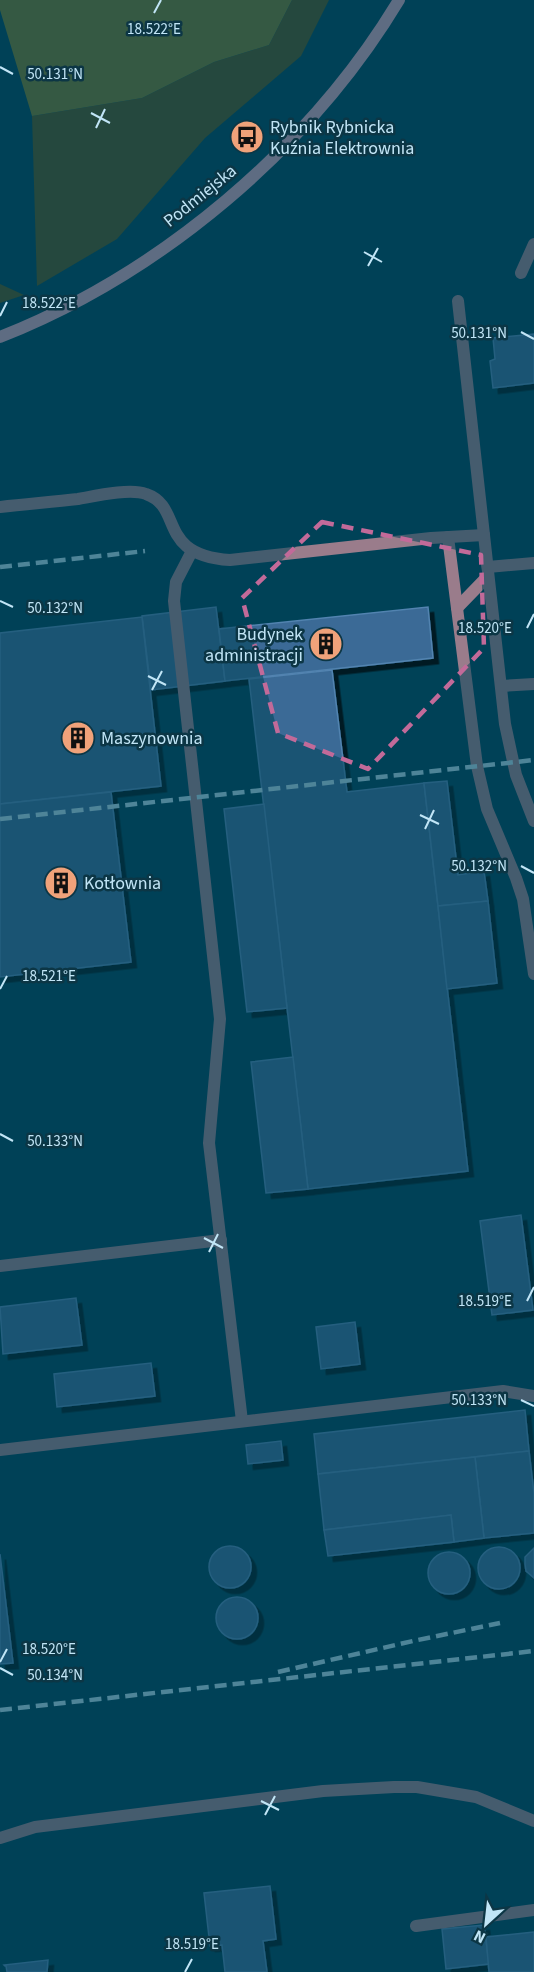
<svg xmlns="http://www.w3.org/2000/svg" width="534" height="1972" font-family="'Source Sans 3',sans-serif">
  <defs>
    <filter id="shadow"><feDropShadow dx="5.5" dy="5.5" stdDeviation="0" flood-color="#0009"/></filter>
  </defs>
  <rect width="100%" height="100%" fill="#004257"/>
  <g fill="#52501f">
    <polygon points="292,0 329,0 301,56 205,138 117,239 37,286 32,116 142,98 214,62 269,45"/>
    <polygon points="0,283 0,284 24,295 0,303"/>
  </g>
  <polygon fill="#77752b" points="0,0 292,0 269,45 214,62 142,98 32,116 0,10"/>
  <g fill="#3a6b96" stroke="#5283b0" stroke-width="1.5" filter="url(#shadow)">
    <polygon points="534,334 534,383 493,388 490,361 495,359 493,338"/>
    <polygon points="216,607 225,681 151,690 142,616"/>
    <polygon points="428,607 433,658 225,681 219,629"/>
    <polygon points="142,617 161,786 0,804 0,633"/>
    <polygon points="332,670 347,792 424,783 468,1171 308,1189 249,679"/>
    <polygon points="447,781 458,875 484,871 488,901 438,906 424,783"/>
    <polygon points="111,792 131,962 0,977 0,804"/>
    <polygon points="264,804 287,1008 247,1012 224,809"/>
    <polygon points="488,901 497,983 447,989 438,906"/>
    <polygon points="293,1057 308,1189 266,1193 251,1062"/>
    <polygon points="521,1215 533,1310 492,1315 480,1221"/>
    <polygon points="76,1298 82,1345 3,1354 0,1307"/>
    <polygon points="355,1322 360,1364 321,1369 316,1327"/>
    <polygon points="151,1363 155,1396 57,1407 54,1374"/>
    <polygon points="525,1410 529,1451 318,1474 314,1434"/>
    <polygon points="281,1441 283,1460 248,1464 246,1445"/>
    <polygon points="529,1451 534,1493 534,1533 484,1538 475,1457"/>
    <polygon points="475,1457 484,1538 454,1542 451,1515 324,1530 318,1474"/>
    <polygon points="451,1515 454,1542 328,1556 324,1530"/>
    <circle cx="230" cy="1567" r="21"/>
    <circle cx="499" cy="1568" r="21"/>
    <polygon points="534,1548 534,1578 526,1571 525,1564 525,1557"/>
    <circle cx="449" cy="1573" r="21"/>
    <polygon points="0,1554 13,1663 0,1664"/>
    <circle cx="237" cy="1618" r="21"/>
    <polygon points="270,1886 276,1939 263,1941 267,1972 225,1972 222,1945 210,1946 204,1893"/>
    <polygon points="484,1925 489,1964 446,1969 442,1929"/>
    <polygon points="534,1932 534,1972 489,1972 486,1937"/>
    <polygon points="48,1960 47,1972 7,1972 6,1966 5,1966 4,1965"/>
  </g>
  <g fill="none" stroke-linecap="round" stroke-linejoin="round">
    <g stroke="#9a7c8b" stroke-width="12">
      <polyline points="521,273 534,244"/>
      <polyline points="458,301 505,724 516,775 534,821"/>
      <path d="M0,507C26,504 52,502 78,499C95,496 130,488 146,494C184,507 156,555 230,560L431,538L484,535"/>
      <polyline points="448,537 477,766 487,809 516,878 523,899 534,974"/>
      <polyline points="192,551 176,582 174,601 220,1019 209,1143 242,1421"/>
      <polyline points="488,567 534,563"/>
      <polyline points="457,608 488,576"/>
      <polyline points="501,686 534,684"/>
      <polyline points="0,1266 221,1240"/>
      <polyline points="0,1450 503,1391 534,1396"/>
      <polyline points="0,1838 35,1827 323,1791 394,1787 417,1787 476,1797 534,1821"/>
      <polyline points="416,1926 534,1910"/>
    </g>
    <path stroke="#d0a0b7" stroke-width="12" d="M0,337C160,274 310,148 399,0"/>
    <g stroke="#add4e6" stroke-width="4.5" stroke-dasharray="12 6" stroke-linecap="butt">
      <polyline points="0,567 145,551"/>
      <polyline points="0,819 534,760"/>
      <polyline points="278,1672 413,1641 500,1623"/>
      <polyline points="0,1710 534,1651"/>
    </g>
  </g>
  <path d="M0 0H534V1972H0ZM322,522L481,555L484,648L368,769L278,733L242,598Z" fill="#004257" fill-opacity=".55" fill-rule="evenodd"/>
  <path fill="none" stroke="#c26a99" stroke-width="4.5" stroke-dasharray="12 8" stroke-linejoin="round" d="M322,522L481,555L484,648L368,769L278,733L242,598Z"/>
  <path fill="none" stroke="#c1e5f6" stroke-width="2" d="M154,13L161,0M0,67L13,74M91,113L110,123M96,128L105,109M364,252L382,262M368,266L378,248M0,316L7,302M521,332L534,339M0,601L13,607M527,628L534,614M148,676L166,685M152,690L162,671M420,815L439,824M425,829L434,810M521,866L534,873M0,989L7,976M0,1134L13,1141M204,1238L223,1248M209,1252L218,1234M527,1301L534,1287M521,1400L534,1406M0,1662L7,1649M0,1668L13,1675M261,1801L279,1810M265,1815L275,1796M185,1972L192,1959"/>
  <defs>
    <g id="bus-disc" transform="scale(1.725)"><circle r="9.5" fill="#f0a27a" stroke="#0c3645"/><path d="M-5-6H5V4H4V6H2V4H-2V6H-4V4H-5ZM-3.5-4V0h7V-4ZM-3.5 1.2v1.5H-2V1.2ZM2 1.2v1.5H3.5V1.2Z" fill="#111"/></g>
    <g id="building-disc" transform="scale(1.725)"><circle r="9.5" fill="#f0a27a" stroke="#0c3645"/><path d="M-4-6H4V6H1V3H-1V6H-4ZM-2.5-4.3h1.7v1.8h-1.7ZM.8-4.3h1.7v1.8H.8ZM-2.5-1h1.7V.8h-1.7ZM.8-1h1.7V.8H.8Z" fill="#111"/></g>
  </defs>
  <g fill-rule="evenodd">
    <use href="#bus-disc" x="247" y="137"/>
    <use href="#building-disc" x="326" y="644"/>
    <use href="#building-disc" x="78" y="738"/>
    <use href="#building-disc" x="61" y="883"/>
  </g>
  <g text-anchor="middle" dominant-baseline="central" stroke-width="5" stroke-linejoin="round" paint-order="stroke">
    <g font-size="18" fill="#c1e5f6" stroke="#0c3645" text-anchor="start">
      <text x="270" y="127">Rybnik Rybnicka<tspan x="270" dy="21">Kuźnia Elektrownia</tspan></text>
      <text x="303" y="634" text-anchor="end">Budynek<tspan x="303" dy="21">administracji</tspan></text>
      <text x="101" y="738">Maszynownia</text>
      <text x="84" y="883">Kotłownia</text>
    </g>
    <g font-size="18" fill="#c1e5f6" stroke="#0c3645">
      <text transform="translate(200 196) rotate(-39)">Podmiejska</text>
    </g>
  </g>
  <g font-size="15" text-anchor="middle" fill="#c1e5f6" stroke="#0c3645" stroke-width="5" stroke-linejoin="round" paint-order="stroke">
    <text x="154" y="34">18.522°E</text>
    <text x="55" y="79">50.131°N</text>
    <text x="49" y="308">18.522°E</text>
    <text x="479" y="338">50.131°N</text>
    <text x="55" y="613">50.132°N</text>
    <text x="485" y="633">18.520°E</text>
    <text x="479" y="871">50.132°N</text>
    <text x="49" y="981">18.521°E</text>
    <text x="55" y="1146">50.133°N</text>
    <text x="485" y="1306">18.519°E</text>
    <text x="479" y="1405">50.133°N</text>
    <text x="49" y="1654">18.520°E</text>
    <text x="55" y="1680">50.134°N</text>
    <text x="192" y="1949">18.519°E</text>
  </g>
  <g transform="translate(486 1924) rotate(207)" stroke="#0c3645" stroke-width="4.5" paint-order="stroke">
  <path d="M0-4.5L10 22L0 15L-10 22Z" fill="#c1e5f6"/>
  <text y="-9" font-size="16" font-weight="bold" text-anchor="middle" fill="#c1e5f6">N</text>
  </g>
</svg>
